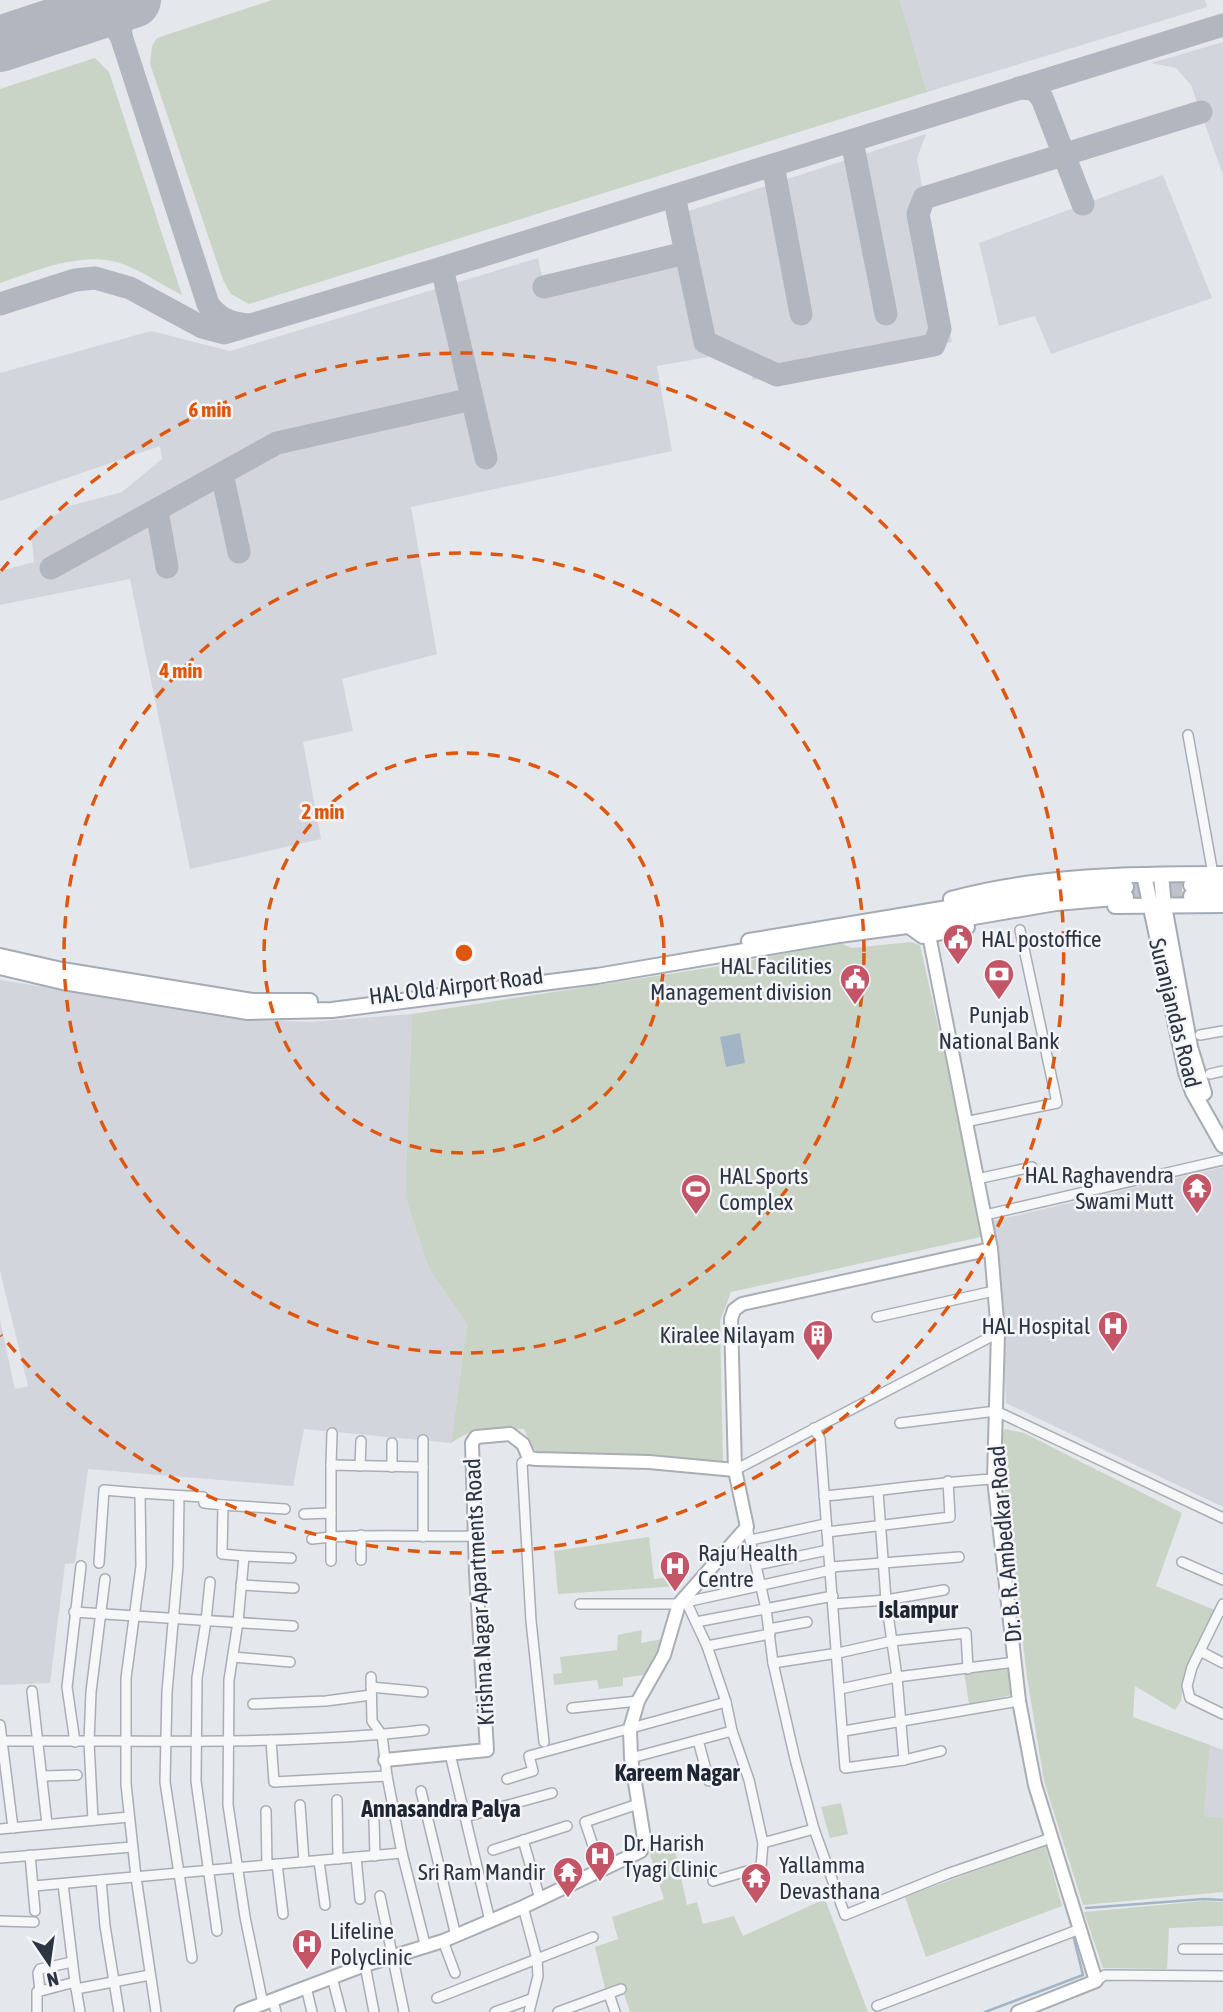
<svg xmlns="http://www.w3.org/2000/svg" width="1223" height="2012" font-family="'Asap Condensed',sans-serif">
  <rect width="100%" height="100%" fill="#e4e7eb"/>
  <g fill="#d2d6dc">
    <polygon points="900,0 1205,0 1207,7 927,92"/>
    <polygon points="1223,42 1223,175 1191,85 1176,68 1151,63"/>
    <polygon points="926,134 917,159 952,342 753,380 743,351 657,366 672,451 411,507 437,654 342,679 353,731 303,742 321,839 190,869 130,579 0,605 0,571 34,562 31,532 69,506 122,492 162,459 160,446 0,501 0,373 151,331 230,351 538,258 543,281 673,248 678,241 675,224 667,218"/>
    <polygon points="1163,175 1212,298 1051,354 1035,316 999,326 979,243"/>
    <polygon points="0,980 257,1020 310,1022 412,1014 405,1196 429,1269 467,1324 451,1443 304,1429 293,1486 88,1469 75,1563 65,1564 50,1683 0,1685 0,1320 15,1389 28,1386 0,1271"/>
    <polygon points="1223,1167 1223,1507 1006,1403 1001,1303 992,1221"/>
    <polygon points="1210,1745 1223,1750 1223,1818 1204,1816"/>
  </g>
  <g fill="#c9d4c6">
    <polygon points="272,0 900,0 927,92 249,304 231,294 223,280 150,64 152,46 157,38"/>
    <path d="M95,58L109,72L182,295C164,286 147,274 128,266C87,248 39,270 0,283V89Z"/>
    <path d="M911,942L920,945L985,1236L731,1292L720,1321L723,1461L539,1454L531,1445L524,1429C493,1429 477,1425 451,1443L467,1324L429,1269L405,1196L412,1014L721,966L840,943L852,948Z"/>
    <polygon points="1005,1429 1024,1433 1182,1513 1156,1586 1215,1610 1184,1674 1181,1701 1175,1710 1135,1686 1133,1717 1210,1745 1204,1816 1223,1818 1223,1892 1083,1905 1044,1781 1027,1677 999,1439"/>
    <polygon points="649,1537 654,1579 680,1576 681,1586 558,1594 554,1551"/>
    <polygon points="642,1630 641,1643 662,1639 649,1674 623,1678 623,1686 599,1689 597,1680 554,1685 553,1674 562,1673 560,1657 617,1650 618,1635"/>
    <polygon points="1013,1667 1017,1694 969,1704 964,1672"/>
    <polygon points="841,1803 848,1834 830,1838 821,1807"/>
    <polygon points="674,1845 687,1905 697,1902 703,1924 734,1916 743,1936 825,1899 868,2012 630,2012 621,1985 606,1992 595,1947 618,1939 612,1917 664,1899 649,1851"/>
    <polygon points="1045,1845 1062,1906 926,1957 905,1897"/>
    <polygon points="1203,1901 1223,1902 1223,1926 1169,1928 1167,1969 1103,1968 1084,1912"/>
  </g>
  <polygon fill="#a2b5c7" points="740,1033 745,1063 726,1067 720,1037"/>
  <g fill="none" stroke-linecap="round" stroke-linejoin="round">
    <g stroke="#a2b5c7" stroke-width="2.5">
      <polyline points="1086,1908 1204,1899 1223,1900"/>
      <polyline points="1070,1913 1068,1913 1072,1928"/>
      <polyline points="985,2012 1083,1975 1073,1935"/>
    </g>
    <g stroke="#b2b7bf" stroke-width="23">
      <path d="M92,13C106,17 114,24 121,36L208,304C218,319 230,323 248,325"/>
      <polyline points="121,36 120,19 131,1"/>
      <polyline points="1019,88 1034,89 1042,98 1083,204"/>
      <polyline points="852,141 886,314"/>
      <polyline points="773,165 801,314"/>
      <polyline points="674,196 705,342 777,375 934,345 940,329 918,214 924,198 1201,112"/>
      <polyline points="442,268 486,458"/>
      <polyline points="544,287 677,255 687,257"/>
      <polyline points="0,304 75,280 95,278 130,288 202,327 224,333 442,268 1223,25"/>
      <polyline points="222,474 239,552"/>
      <polyline points="157,511 167,567"/>
      <polyline points="51,568 277,443 472,399"/>
    </g>
    <polyline stroke="#b2b7bf" stroke-width="56" points="0,44 133,0"/>
    <g stroke="#bfc3c9" stroke-width="14" stroke-dasharray="14 7" stroke-linecap="butt">
      <polyline points="1126,887 1191,885"/>
      <polyline points="1126,897 1191,896"/>
    </g>
    <g stroke="#a9aeb5" stroke-width="12">
      <g id="street">
        <polyline points="1188,735 1213,874"/>
        <polyline points="1200,1035 1223,1031"/>
        <polyline points="1210,1074 1223,1071"/>
        <polyline points="965,1122 1057,1103 1020,930"/>
        <polyline points="977,1179 1032,1167"/>
        <polyline points="985,1215 1223,1160"/>
        <polyline points="877,1317 994,1291"/>
        <polyline points="900,1423 996,1411 1223,1518"/>
        <polyline points="814,1428 820,1439 845,1768 904,1760 941,1751"/>
        <polyline points="392,1443 392,1467"/>
        <polyline points="529,1458 522,1463 531,1621 544,1742"/>
        <polyline points="331,1465 332,1433"/>
        <polyline points="360,1466 361,1441"/>
        <polyline points="423,1467 423,1440"/>
        <polyline points="735,1470 998,1333"/>
        <polyline points="878,1491 886,1600 897,1677 904,1760"/>
        <polyline points="179,1496 178,1566 167,1692 165,1782 192,1958"/>
        <path d="M824,1496C881,1491 937,1482 994,1479"/>
        <polyline points="223,1505 285,1509"/>
        <polyline points="304,1514 331,1513"/>
        <polyline points="747,1527 766,1609 773,1663 795,1759 814,1829 845,1915 947,1874 1051,1838"/>
        <polyline points="827,1532 950,1517 948,1481"/>
        <polyline points="361,1535 361,1560"/>
        <path d="M423,1537V1467L331,1465V1537C379,1534 427,1537 475,1536"/>
        <polyline points="312,1539 331,1537 331,1561"/>
        <polyline points="751,1540 825,1524"/>
        <polyline points="244,1556 291,1558"/>
        <polyline points="1182,1562 1223,1580"/>
        <polyline points="99,1563 104,1490 140,1493"/>
        <polyline points="757,1565 828,1550"/>
        <polyline points="831,1567 959,1557"/>
        <polyline points="210,1582 206,1621 197,1678 196,1781 217,1931"/>
        <polyline points="241,1585 294,1588"/>
        <polyline points="684,1597 707,1646 726,1702 732,1731 749,1780 763,1843 814,1829"/>
        <polyline points="686,1602 831,1570"/>
        <polyline points="580,1604 679,1604"/>
        <polyline points="833,1604 886,1600 944,1590"/>
        <polyline points="1223,1604 1192,1667 1187,1686 1190,1698 1223,1714"/>
        <polyline points="74,1612 293,1626"/>
        <polyline points="696,1622 833,1596"/>
        <polyline points="769,1629 807,1622"/>
        <polyline points="707,1646 770,1634"/>
        <polyline points="1200,1651 1223,1663"/>
        <polyline points="233,1657 290,1662"/>
        <polyline points="773,1663 838,1653 892,1641 966,1633 968,1669"/>
        <polyline points="371,1677 372,1721 382,1735 387,1776 402,1853 426,1948"/>
        <polyline points="371,1687 423,1692"/>
        <polyline points="840,1689 897,1677 1015,1662"/>
        <polyline points="32,1691 47,1824"/>
        <polyline points="253,1704 326,1701 371,1695"/>
        <polyline points="572,1708 638,1701"/>
        <polyline points="0,1725 13,1828"/>
        <polyline points="844,1731 1019,1701"/>
        <polyline points="271,1740 274,1782 387,1776"/>
        <polyline points="698,1740 709,1781"/>
        <path d="M0,1741C141,1740 283,1746 424,1730"/>
        <polyline points="75,1742 67,1687 81,1566"/>
        <polyline points="450,1754 490,1921"/>
        <polyline points="631,1758 732,1731"/>
        <polyline points="43,1776 77,1775"/>
        <polyline points="507,1779 533,1771 529,1756 726,1702"/>
        <polyline points="421,1791 456,1936"/>
        <polyline points="337,1800 338,1859"/>
        <polyline points="300,1805 304,1862"/>
        <polyline points="266,1811 267,1865"/>
        <polyline points="465,1817 552,1793"/>
        <polyline points="93,1820 89,1742 91,1692 105,1579"/>
        <polyline points="374,1821 375,1856"/>
        <polyline points="0,1829 129,1817"/>
        <polyline points="523,1840 540,1899"/>
        <polyline points="493,1850 567,1826"/>
        <polyline points="30,1855 35,1911"/>
        <polyline points="356,1857 360,1899"/>
        <polyline points="0,1858 132,1847"/>
        <polyline points="319,1861 325,1905"/>
        <polyline points="277,1864 283,1914"/>
        <polyline points="601,1869 585,1822 638,1804"/>
        <polyline points="101,1880 105,1926 119,2012"/>
        <polyline points="713,1881 761,1867 763,1843"/>
        <polyline points="63,1884 75,1982"/>
        <polyline points="34,1886 402,1853"/>
        <polyline points="380,1896 404,2012"/>
        <polyline points="523,1907 537,1959 538,1976 529,2012"/>
        <polyline points="0,1921 34,1922"/>
        <polyline points="443,1941 455,1973"/>
        <polyline points="1183,1949 1223,1949"/>
        <polyline points="365,1965 374,2012"/>
        <polyline points="332,1977 341,2012"/>
        <polyline points="1096,1981 1105,1975 1223,1976"/>
        <polyline points="306,1987 312,2012"/>
        <polyline points="76,1989 150,1975"/>
        <polyline points="40,1991 38,1973 40,1969 72,1962"/>
        <polyline points="609,1994 615,2012"/>
        <polyline points="437,1998 593,1937"/>
        <polyline points="273,2001 276,2012"/>
        <polyline points="877,2006 1080,1929"/>
        <polyline points="37,2012 37,1992 75,1982 80,2012"/>
        <polyline points="156,2012 136,1877 126,1784 126,1678 141,1566 140,1493 203,1497 204,1503 223,1505 222,1554 244,1556 238,1622 229,1680 228,1805 245,1917 263,2004"/>
        <polyline points="495,2012 531,1999"/>
        <polyline points="558,2012 621,1989"/>
      </g>
    </g>
    <g stroke="#a9aeb5" stroke-width="16">
      <g id="secondary">
        <polyline points="929,935 991,1249 998,1333 994,1479 1019,1701 1035,1785 1096,1981 1018,2012"/>
        <polyline points="385,1760 487,1750 476,1573 472,1443 476,1437 510,1434 523,1444 529,1458 536,1459 649,1462 735,1470"/>
        <polyline points="241,2012 365,1965 443,1941 523,1907 641,1851 644,1838 631,1758 630,1729 638,1701 664,1655 679,1604 747,1527 735,1470 731,1319 734,1310 742,1304 991,1249"/>
      </g>
    </g>
    <g stroke="#a4abb5" stroke-width="18">
      <g id="primary">
        <polyline points="1144,875 1186,1072 1193,1092 1223,1145"/>
        <polyline points="1161,875 1164,906 1190,1047 1204,1093"/>
        <polyline points="1191,885 1223,885"/>
        <polyline points="1191,896 1223,895"/>
        <path d="M951,899C1039,875 1133,874 1223,874"/>
        <polyline points="1115,906 1223,905"/>
        <polyline points="909,926 923,936 967,927"/>
        <polyline points="749,941 1014,897 1054,891 1126,887"/>
        <polyline points="0,956 62,970 252,1001 310,1001"/>
        <polyline points="0,967 63,982 248,1012 332,1010 597,976 839,935 968,918 1056,903 1126,897"/>
      </g>
    </g>
    <use href="#street" stroke="#f6f7f9" stroke-width="9"/>
    <use href="#secondary" stroke="#fff" stroke-width="12"/>
    <use href="#primary" stroke="#fff" stroke-width="14"/>
  </g>
  <g fill="none" stroke="#df570f" stroke-width="3.5" stroke-dasharray="12 9">
    <circle cx="464" cy="953" r="200"/>
    <circle cx="464" cy="953" r="400"/>
    <path d="M1 571A600 600 0 1 1 1 1335"/>
  </g>
  <defs>
    <g id="civic-pin" transform="scale(1.575)"><path d="M0 17L-7.5 6A9.5 9.5 0 1 1 7.5 6Z" fill="#c45567" stroke="#f4f5f8"/><path d="M-.6-6.5H3V-4.5H.6V-3L4-1V1h2V6H-6V1h2V-1L-.6-3ZM-1.2 2.5V6h2.4V2.5Z" fill="#fff"/></g>
    <g id="bank-pin" transform="scale(1.575)"><path d="M0 17L-7.5 6A9.5 9.5 0 1 1 7.5 6Z" fill="#c45567" stroke="#f4f5f8"/><path d="M-6-4H6V4H-6ZM0-2.3a2.3 2.3 0 1 0 0 4.6a2.3 2.3 0 1 0 0-4.6Z" fill="#fff"/></g>
    <g id="temple-pin" transform="scale(1.575)"><path d="M0 17L-7.5 6A9.5 9.5 0 1 1 7.5 6Z" fill="#c45567" stroke="#f4f5f8"/><path d="M0-6L5-2H3V0L6.5 2.5H4V6H1.5V3h-3V6H-4V2.5H-6.5L-3 0V-2H-5Z" fill="#fff"/></g>
    <g id="stadium-pin" transform="scale(1.575)"><path d="M0 17L-7.5 6A9.5 9.5 0 1 1 7.5 6Z" fill="#c45567" stroke="#f4f5f8"/><path d="M0-5a6.5 5 0 1 0 0 10a6.5 5 0 1 0 0-10ZM-3.5-1.8h7v3.6h-7Z" fill="#fff"/></g>
    <g id="hospital-pin" transform="scale(1.575)"><path d="M0 17L-7.5 6A9.5 9.5 0 1 1 7.5 6Z" fill="#c45567" stroke="#f4f5f8"/><path d="M-5-5h3v3.5h4V-5h3V5h-3V1.5h-4V5h-3Z" fill="#fff"/></g>
    <g id="building-pin" transform="scale(1.575)"><path d="M0 17L-7.5 6A9.5 9.5 0 1 1 7.5 6Z" fill="#c45567" stroke="#f4f5f8"/><path d="M-4-6H4V6H1V3H-1V6H-4ZM-2.5-4.3h1.7v1.8h-1.7ZM.8-4.3h1.7v1.8H.8ZM-2.5-1h1.7V.8h-1.7ZM.8-1h1.7V.8H.8Z" fill="#fff"/></g>
  </defs>
  <g fill-rule="evenodd">
    <use href="#civic-pin" x="958" y="939"/>
    <use href="#bank-pin" x="999" y="974"/>
    <use href="#civic-pin" x="855" y="979"/>
    <use href="#temple-pin" x="1197" y="1188"/>
    <use href="#stadium-pin" x="696" y="1189"/>
    <use href="#hospital-pin" x="1113" y="1326"/>
    <use href="#building-pin" x="818" y="1335"/>
    <use href="#hospital-pin" x="675" y="1566"/>
    <use href="#hospital-pin" x="600" y="1856"/>
    <use href="#temple-pin" x="568" y="1872"/>
    <use href="#temple-pin" x="756" y="1878"/>
    <use href="#hospital-pin" x="307" y="1944"/>
  </g>
  <g text-anchor="middle" dominant-baseline="central" stroke-width="5" stroke-linejoin="round" paint-order="stroke">
    <g font-size="23" fill="#2d3542" stroke="#f4f5f8" text-anchor="start">
      <text x="981" y="939">HAL postoffice</text>
      <text x="832" y="966" text-anchor="end">HAL Facilities<tspan x="832" dy="26">Management division</tspan></text>
      <text x="999" y="1015" text-anchor="middle">Punjab<tspan x="999" dy="26">National Bank</tspan></text>
      <text x="1174" y="1175" text-anchor="end">HAL Raghavendra<tspan x="1174" dy="26">Swami Mutt</tspan></text>
      <text x="719" y="1176">HAL Sports<tspan x="719" dy="26">Complex</tspan></text>
      <text x="1090" y="1326" text-anchor="end">HAL Hospital</text>
      <text x="795" y="1335" text-anchor="end">Kiralee Nilayam</text>
      <text x="698" y="1553">Raju Health<tspan x="698" dy="26">Centre</tspan></text>
      <text x="623" y="1843">Dr. Harish<tspan x="623" dy="26">Tyagi Clinic</tspan></text>
      <text x="779" y="1865">Yallamma<tspan x="779" dy="26">Devasthana</tspan></text>
      <text x="545" y="1872" text-anchor="end">Sri Ram Mandir</text>
      <text x="330" y="1931">Lifeline<tspan x="330" dy="26">Polyclinic</tspan></text>
    </g>
    <g font-size="23" fill="#2d3542" stroke="#f4f5f8">
      <text transform="translate(456 986) rotate(-7)">HAL Old Airport Road</text>
      <text transform="translate(1175 1013) rotate(76)">Suranjandas Road</text>
      <text transform="translate(1005 1544) rotate(-95)">Dr. B. R. Ambedkar Road</text>
      <text transform="translate(479 1592) rotate(-93)">Krishna Nagar Apartments Road</text>
    </g>
    <g font-size="24" font-weight="bold" fill="#1f2633" stroke="#f4f5f8">
      <text x="918" y="1609">Islampur</text>
      <text x="677" y="1772">Kareem Nagar</text>
      <text x="441" y="1808">Annasandra Palya</text>
    </g>
  </g>
  <circle cx="464" cy="953" r="10" fill="#df570f" stroke="#f4f5f8" stroke-width="3.5"/>
  <g font-size="21" text-anchor="middle" font-weight="bold" fill="#df570f" stroke="#f4f5f8" stroke-width="5" stroke-linejoin="round" paint-order="stroke">
    <text x="210" y="417">6 min</text>
    <text x="181" y="678">4 min</text>
    <text x="323" y="819">2 min</text>
  </g>
  <g transform="translate(49 1963) rotate(167)" stroke="#f4f5f8" stroke-width="5" paint-order="stroke">
  <path d="M0-5L12 26L0 18L-12 26Z" fill="#2d3542"/>
  <text y="-10" font-size="19" font-weight="bold" text-anchor="middle" fill="#2d3542">N</text>
  </g>
</svg>
